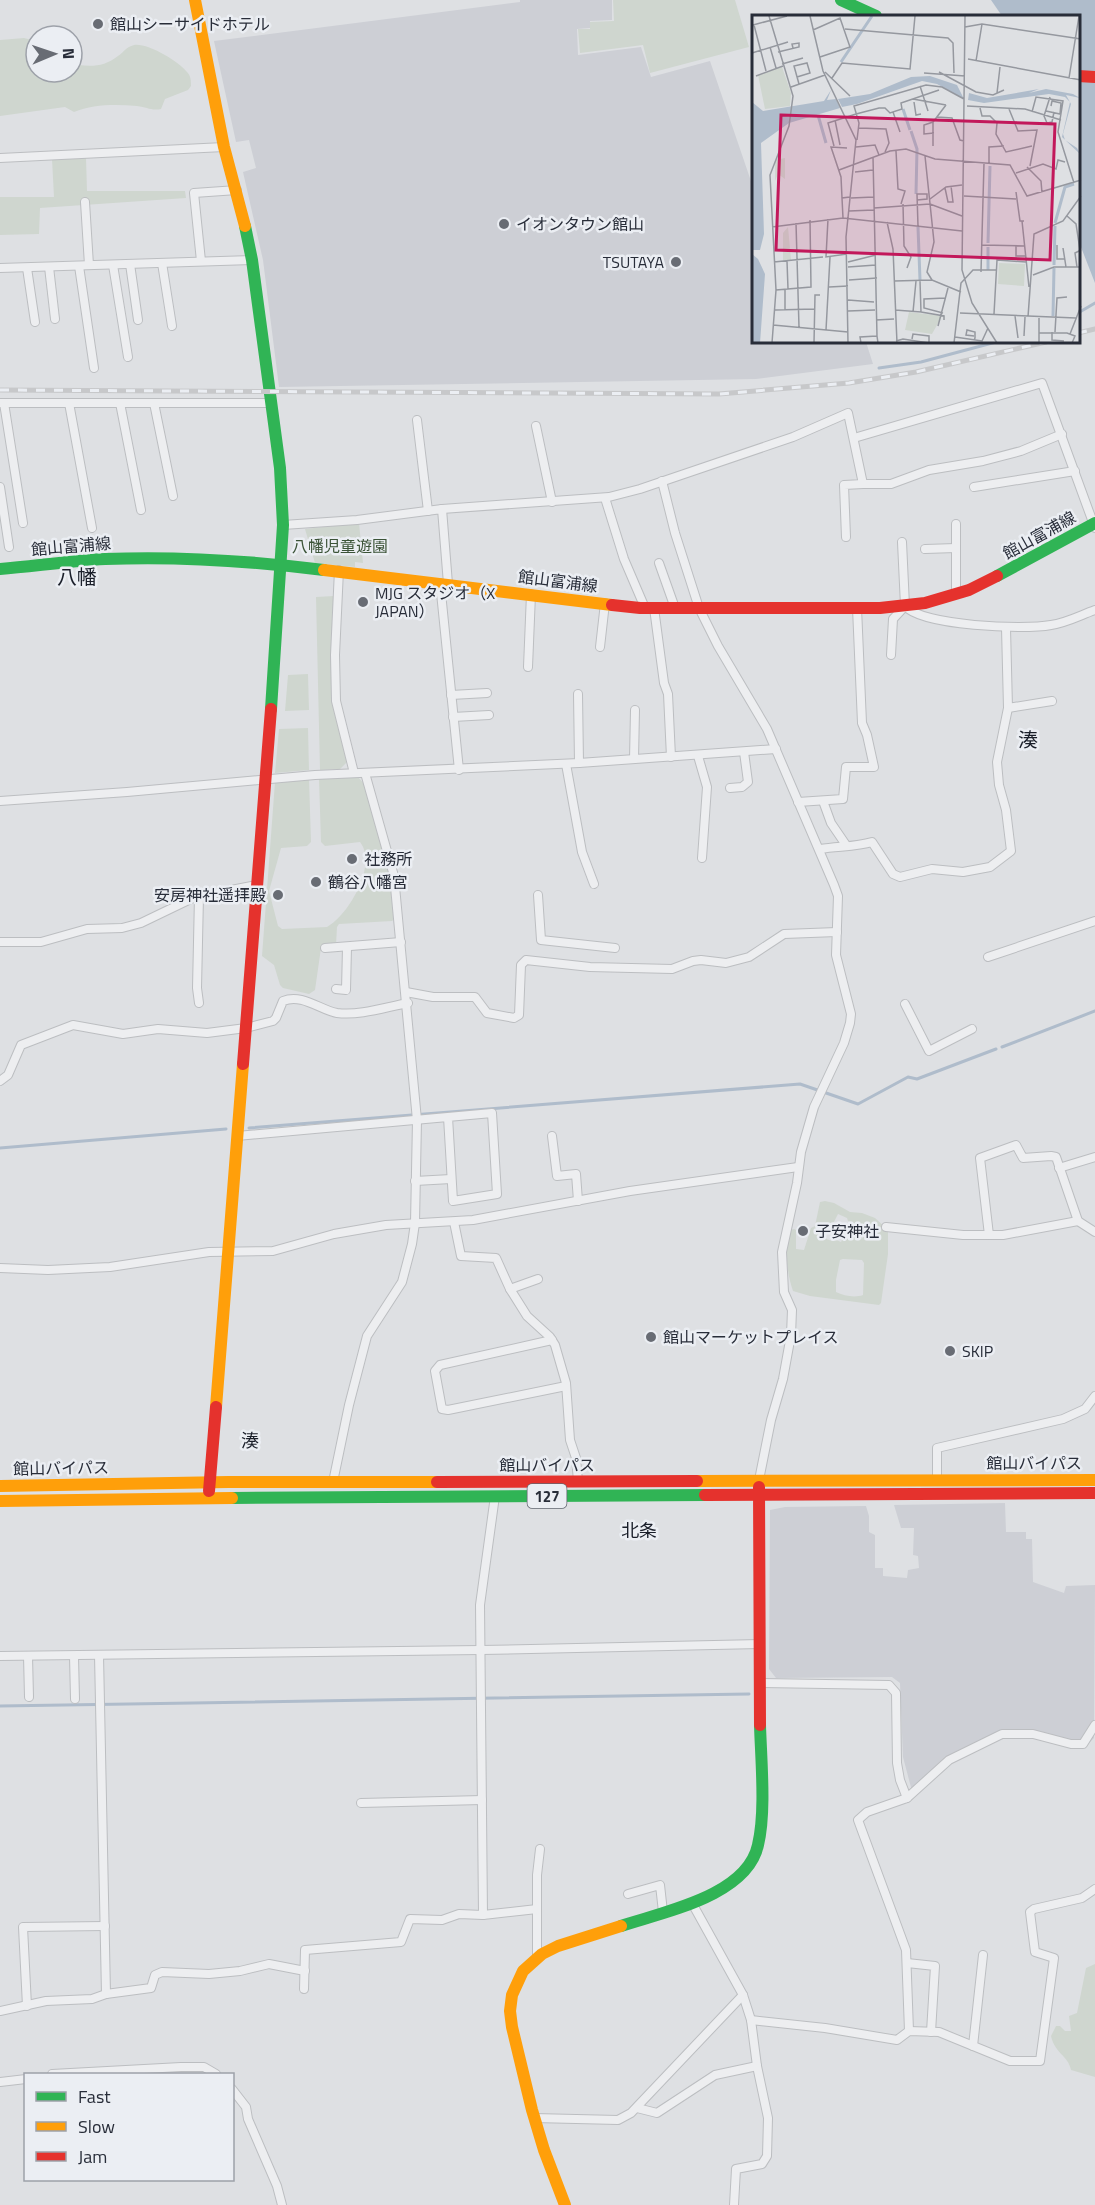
<svg xmlns="http://www.w3.org/2000/svg" width="1095" height="2205" font-family="'Titillium Web','Noto Sans JP',sans-serif">
  <rect width="100%" height="100%" fill="#dee0e3"/>
  <g fill="#cdcfd5">
    <polygon points="520,0 612,0 612,20 590,21 590,28 577,29 578,55 641,47 651,77 710,61 753,187 753,342 866,342 873,364 756,379 279,387 263,260 243,172 256,168 249,140 236,142 214,41 520,2"/>
    <polygon points="1005,1503 1006,1532 1026,1532 1026,1539 1032,1539 1033,1582 1064,1593 1066,1586 1095,1585 1094,1738 1089,1743 1077,1743 1034,1733 1003,1737 951,1761 913,1795 903,1757 900,1683 892,1677 776,1678 769,1669 770,1510 785,1507 866,1506 869,1516 869,1532 875,1535 875,1568 883,1568 883,1576 907,1578 908,1570 919,1568 918,1556 913,1555 914,1528 901,1528 894,1505"/>
  </g>
  <g fill="#cfd6cf" fill-rule="evenodd">
    <polygon points="613,0 735,0 749,47 650,73 643,45 580,53 578,29 590,29 590,22 614,21"/>
    <path d="M24,38L36,41V72H72V53L78,65C94,67 105,66 118,56C124,52 126,47 134,45C148,43 178,61 187,72C191,76 191,81 191,86L188,90L165,99L161,109C151,111 147,107 137,106C116,104 93,104 74,112L65,107L0,116V40Z"/>
    <polygon points="86,158 87,191 185,191 186,198 40,208 39,234 0,235 0,197 54,197 52,159"/>
    <polygon points="359,523 363,563 355,562 355,567 315,563 305,529"/>
    <polygon points="334,596 331,655 332,701 347,762 340,769 320,770 316,597"/>
    <polygon points="308,674 309,710 285,711 288,675"/>
    <polygon points="308,728 309,770 275,773 279,729"/>
    <path d="M357,776L367,787L392,875L396,918L392,921L339,924L337,927L336,945H323L321,948L315,990L309,994L283,988L280,985L274,965L262,956L275,782L309,779L311,842L307,846L281,848L269,891L278,926L282,929L327,927C349,915 378,864 360,842L325,846L321,842L319,779Z"/>
    <path d="M825,1201L834,1203L850,1212L862,1213L875,1218L888,1230V1254L881,1303L879,1305L810,1296L793,1291C786,1270 785,1251 790,1230L794,1229L796,1230V1249L804,1250L811,1228L815,1226L820,1202ZM838,1214L847,1218L848,1221L866,1228L863,1238L858,1240L855,1234L846,1232L841,1242L834,1239L832,1241L824,1238L830,1223L834,1222ZM843,1259L862,1260L864,1263L863,1295C855,1298 844,1296 836,1292V1280L840,1260Z"/>
    <path d="M1095,1964V2077L1071,2070C1068,2055 1055,2054 1051,2036L1056,2026H1060L1065,2031H1071L1069,2016L1077,2013L1086,1968Z"/>
  </g>
  <polygon fill="#afbccb" points="991,0 1095,0 1095,283 1079,242 1078,16 1002,16"/>
  <g fill="none" stroke-linecap="round" stroke-linejoin="round">
    <g stroke="#afbccb" stroke-width="3">
      <polyline points="1078,313 1095,303"/>
      <polyline points="879,368 921,362 996,342"/>
      <polyline points="1002,1047 1095,1011"/>
      <polyline points="249,1128 800,1084 858,1104 908,1077 917,1079 996,1049"/>
      <polyline points="0,1148 226,1129"/>
      <polyline points="0,1706 749,1694"/>
    </g>
    <g stroke="#bcbec1" stroke-width="10">
      <g id="street">
        <polyline points="0,158 224,147"/>
        <polyline points="85,202 89,265"/>
        <polyline points="201,261 194,193 237,190"/>
        <polyline points="162,263 172,326"/>
        <polyline points="130,264 138,320"/>
        <polyline points="113,265 128,357"/>
        <polyline points="79,266 94,368"/>
        <polyline points="49,267 55,319"/>
        <polyline points="0,268 252,260"/>
        <polyline points="27,268 35,322"/>
        <polyline points="0,403 270,403"/>
        <polyline points="4,403 23,523"/>
        <polyline points="69,403 92,528"/>
        <polyline points="120,403 141,510"/>
        <polyline points="154,403 173,496"/>
        <polyline points="417,420 428,511"/>
        <polyline points="536,426 552,502"/>
        <polyline points="854,438 1042,383 1095,528"/>
        <polyline points="662,481 675,533 699,608 718,646 767,729 834,885 838,896 836,955 851,1014 850,1023 844,1043 814,1107 801,1152 797,1183 782,1252 784,1292 792,1310 791,1335 783,1379 771,1420 759,1480"/>
        <polyline points="863,484 891,484 929,470 983,461 1021,451 1062,434"/>
        <polyline points="0,487 9,547"/>
        <polyline points="974,487 1075,471"/>
        <polyline points="605,498 624,559 645,608"/>
        <polyline points="442,509 609,497 640,489 793,437 848,413 863,484 844,485 846,537"/>
        <polyline points="956,524 956,594"/>
        <polyline points="283,525 357,520 442,509 448,584"/>
        <path d="M902,542L905,606C922,626 1024,630 1051,625C1066,623 1081,615 1095,610"/>
        <polyline points="925,549 956,548"/>
        <polyline points="659,563 675,608"/>
        <polyline points="339,570 335,655 336,701 354,773"/>
        <polyline points="440,583 459,770"/>
        <polyline points="654,608 664,683 668,694 671,757"/>
        <polyline points="600,647 605,603"/>
        <polyline points="891,655 893,619 905,606"/>
        <polyline points="528,667 531,594"/>
        <polyline points="578,694 579,763"/>
        <polyline points="451,695 487,693"/>
        <polyline points="1008,708 1052,701"/>
        <polyline points="453,717 489,715"/>
        <polyline points="698,756 707,787 702,858"/>
        <polyline points="634,759 635,710"/>
        <polyline points="566,764 582,852 594,884"/>
        <polyline points="730,788 742,787 748,782 744,752"/>
        <polyline points="0,801 127,792 315,775 579,763 776,749"/>
        <polyline points="823,801 831,823 846,845"/>
        <polyline points="798,802 843,799 846,767 874,767 867,735 862,723 857,608"/>
        <path d="M820,849C838,846 856,847 872,842L893,874L900,877L932,869L963,872L990,867L1011,851L1006,810L999,785L997,762L1008,708L1006,628"/>
        <polyline points="538,895 541,940 615,948"/>
        <polyline points="199,896 197,988 199,1003"/>
        <polyline points="0,942 41,942 87,929 122,928 141,923 195,897 257,885"/>
        <polyline points="325,948 401,942"/>
        <polyline points="988,957 1095,921"/>
        <polyline points="336,989 346,990 347,947"/>
        <polyline points="406,992 433,997 475,997 487,1013 514,1018 519,1015 521,965 526,960 590,967 672,969 693,961 701,960 726,963 749,957 784,934 837,932"/>
        <polyline points="905,1004 929,1051 972,1029"/>
        <path d="M0,1081L8,1075L21,1045L73,1025L123,1034L158,1029L207,1033L246,1028L273,1021L276,1018L283,1001C302,993 320,1010 337,1013C360,1016 386,1007 408,1003"/>
        <polyline points="237,1136 492,1113 497,1194 453,1201 448,1117"/>
        <polyline points="552,1136 557,1176 576,1174 578,1201"/>
        <polyline points="1059,1168 1095,1157"/>
        <polyline points="415,1181 451,1179"/>
        <polyline points="454,1222 461,1256 496,1258 510,1289 527,1316 550,1337 555,1345 566,1383 570,1440 576,1458 578,1481"/>
        <polyline points="886,1227 963,1235 1003,1235 1078,1221"/>
        <polyline points="989,1235 980,1158 1016,1145 1023,1158 1051,1156 1056,1157 1078,1221 1095,1232"/>
        <polyline points="0,1268 48,1270 110,1267 209,1252 273,1251 334,1234 386,1225 473,1220 630,1191 798,1167"/>
        <polyline points="510,1289 538,1279"/>
        <polyline points="552,1340 440,1365 435,1371 442,1409 448,1410 566,1386"/>
        <polyline points="937,1479 937,1448 1063,1419 1085,1409 1095,1396"/>
        <polyline points="333,1482 349,1405 367,1336 402,1282 412,1244 415,1223 417,1120 394,876 365,773"/>
        <polyline points="99,1655 106,1994"/>
        <polyline points="0,1656 481,1650 760,1644"/>
        <polyline points="28,1656 29,1697"/>
        <polyline points="74,1656 75,1699"/>
        <polyline points="759,1683 889,1685 896,1693 897,1763 900,1780 907,1798"/>
        <polyline points="361,1803 482,1800"/>
        <polyline points="628,1894 660,1885 663,1912"/>
        <polyline points="692,1903 743,1995 751,2020 757,2066 768,2118 767,2156 762,2164 736,2169 734,2205"/>
        <polyline points="483,1915 480,1605 495,1496"/>
        <polyline points="537,1957 537,1875 540,1849"/>
        <polyline points="907,1963 935,1966 931,2032"/>
        <polyline points="304,1989 305,1950 401,1942 410,1919 442,1920 459,1914 483,1915 537,1909"/>
        <polyline points="27,2006 23,1927 105,1926"/>
        <polyline points="0,2011 46,2001 92,1999 106,1994 151,1988 155,1975 162,1972 209,1974 240,1971 269,1964 305,1971"/>
        <polyline points="751,2020 825,2028 897,2040 909,2031 939,2032 1010,2061 1040,2061 1054,1958 1035,1952 1030,1912 1034,1909 1082,1898 1095,1889"/>
        <polyline points="909,2031 906,1950 858,1820 867,1812 907,1798 949,1760 1002,1734 1033,1734 1071,1744 1083,1744 1095,1725"/>
        <polyline points="973,2046 983,1955"/>
        <polyline points="52,2074 181,2067 204,2067 216,2074"/>
        <polyline points="0,2082 26,2079"/>
        <polyline points="232,2089 246,2107 248,2119 277,2186 282,2205"/>
        <polyline points="637,2108 657,2113 715,2075 757,2066"/>
        <polyline points="534,2118 618,2120 631,2113 743,1995"/>
      </g>
    </g>
    <use href="#street" stroke="#edeef0" stroke-width="8"/>
    <g stroke="#30b455" stroke-width="12">
      <polyline points="841,0 876,16"/>
      <polyline points="245,226 252,260 280,468 283,525 271,709"/>
      <path d="M0,569C35,566 70,561 105,559C178,556 252,561 324,570"/>
      <polyline points="997,576 1095,523"/>
      <polyline points="232,1498 705,1495"/>
      <path d="M621,1926C663,1912 747,1896 758,1845C766,1812 761,1760 760,1725"/>
    </g>
    <g stroke="#ff9f0a" stroke-width="12">
      <polyline points="195,0 224,147 245,226"/>
      <polyline points="324,570 612,605"/>
      <polyline points="216,1407 243,1064"/>
      <polyline points="697,1481 1095,1480"/>
      <polyline points="0,1486 228,1482 437,1482"/>
      <polyline points="0,1501 232,1498"/>
      <polyline points="565,2205 544,2150 532,2110 512,2027 510,2011 512,1995 523,1971 542,1954 558,1946 621,1926"/>
    </g>
    <g stroke="#e5322d" stroke-width="12">
      <polyline points="1078,76 1095,77"/>
      <polyline points="612,605 640,608 880,608 925,603 969,590 997,576"/>
      <polyline points="243,1064 271,709"/>
      <polyline points="437,1482 697,1481"/>
      <polyline points="759,1487 760,1725"/>
      <polyline points="209,1491 216,1407"/>
      <polyline points="705,1495 1095,1493"/>
    </g>
    <g stroke="#c7c8ca" stroke-width="5">
      <g id="rail">
        <polyline points="1078,333 1095,329"/>
        <polyline points="0,390 719,394 849,383 916,372 1046,342"/>
      </g>
    </g>
    <use href="#rail" stroke="#ebeef3" stroke-width="3" stroke-dasharray="9" stroke-linecap="butt"/>
  </g>
  <g fill="#686c74" stroke="#ebeef3" stroke-width="2">
    <circle cx="98" cy="24" r="6"/>
    <circle cx="504" cy="224" r="6"/>
    <circle cx="676" cy="262" r="6"/>
    <circle cx="363" cy="602" r="6"/>
    <circle cx="352" cy="859" r="6"/>
    <circle cx="316" cy="882" r="6"/>
    <circle cx="278" cy="895" r="6"/>
    <circle cx="803" cy="1231" r="6"/>
    <circle cx="651" cy="1337" r="6"/>
    <circle cx="950" cy="1351" r="6"/>
  </g>
  <g text-anchor="middle" dominant-baseline="central" stroke-width="5" stroke-linejoin="round" paint-order="stroke">
    <rect fill="#ebeef3" stroke="#626771" stroke-width="1.5" x="527.5" y="1484" width="39" height="24" rx="4.5"/>
    <g font-size="15" font-weight="bold" fill="#282d39">
      <text x="547" y="1496">127</text>
    </g>
    <g font-size="16" fill="#282d39" stroke="#ebeef3" text-anchor="start">
      <text x="110" y="24">館山シーサイドホテル</text>
      <text x="516" y="224">イオンタウン館山</text>
      <text x="664" y="262" text-anchor="end">TSUTAYA</text>
      <text x="375" y="593">MJG スタジオ（X<tspan x="375" dy="18">JAPAN）</tspan></text>
      <text x="364" y="859">社務所</text>
      <text x="328" y="882">鶴谷八幡宮</text>
      <text x="266" y="895" text-anchor="end">安房神社遥拝殿</text>
      <text x="815" y="1231">子安神社</text>
      <text x="663" y="1337">館山マーケットプレイス</text>
      <text x="962" y="1351">SKIP</text>
    </g>
    <g font-size="16" fill="#282d39" stroke="#ebeef3">
      <text transform="translate(1039 535) rotate(-29)">館山富浦線</text>
      <text transform="translate(71 546) rotate(-5)">館山富浦線</text>
      <text transform="translate(558 581) rotate(7)">館山富浦線</text>
      <text x="1034" y="1463">館山バイパス</text>
      <text x="547" y="1465">館山バイパス</text>
      <text transform="translate(61 1468) rotate(-1)">館山バイパス</text>
    </g>
    <g font-size="16" fill="#3b5337" stroke="#ebeef3">
      <text x="340" y="546">八幡児童遊園</text>
    </g>
    <g font-size="18" fill="#1a1f2a" stroke="#ebeef3">
      <text x="250" y="1440">湊</text>
      <text x="639" y="1530">北条</text>
    </g>
    <g font-size="20" fill="#1a1f2a" stroke="#ebeef3">
      <text x="77" y="576">八幡</text>
      <text x="1028" y="739">湊</text>
    </g>
  </g>
  <g transform="translate(752 15)">
    <rect width="328" height="328" fill="#dee0e3"/>
    <path d="M30,52L39,78L38,91L13,94L6,60ZM33,143V164L26,159L23,166V145ZM36,212L39,245L31,246V218ZM247,248L273,249L272,271L246,269ZM157,297L190,301L180,319L153,315Z" fill="#cfd6cf"/>
    <path d="M178,61L205,70L212,84L185,69L170,66L105,89L90,92L86,84L118,79L159,62ZM287,74L277,78L294,74L321,79L328,83L314,80L319,89L311,119L313,125L325,133L328,139L310,122L318,87L313,82L297,79L232,88L216,85L217,78L235,83ZM79,75L75,85L84,84L88,93L37,108L9,128L12,219L8,235H0V87L11,96L72,86ZM0,239L6,244L13,259L8,328H0Z" fill="#afbccb"/>
    <path fill="none" stroke="#afbccb" stroke-width="3" d="M89,47L120,1M151,94L158,115M66,100L74,128M159,116L165,134L164,179M303,208L313,172L322,169M166,212L168,265M236,228L238,151M302,250L303,211M236,255V232M301,301L302,253"/>
    <path fill="none" stroke="#95989f" stroke-width="1.5" d="M17,1L41,81L37,111L18,160L24,275L20,328M58,1L71,56L104,125L94,222L96,328M213,1L210,255L220,288L245,328M1,10L35,1M2,10L14,56M213,12L230,9L329,24M93,14L196,23L201,28L202,58M61,15L88,3L98,32L68,42M18,32L24,53M26,37L47,32V28L40,29L41,33M0,38L36,27M216,44L329,65M224,46L230,9M30,49L51,43M73,57L98,81M187,57L224,77L241,80L252,75M172,58L213,61M4,61L31,51M45,62L58,58L55,48L42,51L47,69M80,63L90,48L158,54L163,1M317,63L327,1M168,71L176,96M39,72L73,60M245,78L248,52M298,82L292,101L295,108L300,107L302,97M161,84L194,90M162,87L164,100L169,99M215,91L273,94L309,105M228,93L230,101H238L245,108L244,119L254,137L280,131M257,94L266,116L285,115L278,151M294,96L308,99L309,88L300,86L299,91M141,97L148,117M280,97L284,82L311,86L306,117L322,168M104,99L127,93H133L138,98L150,94L149,88L187,75M185,102L200,103L208,125L212,126M83,105L88,130M107,113L134,114L137,128L133,137M182,118L172,119V110L181,107L194,90M105,125L107,108L102,91L174,70L190,72L212,84M82,131L76,108L104,99M181,131V107M104,132L123,130L127,140M144,136L146,174L153,176L149,189M173,141L182,227L175,257L180,265M121,142L125,321L126,328H142M237,149V132L252,131M275,152L289,166L290,178M87,155L138,136L154,134L183,144L258,150L275,181L329,165M103,157L121,155M264,158L291,149L304,154L306,145L313,147M193,173L196,187H201L199,171M264,177L268,206H272M212,181L264,184M90,183L89,162L79,132L95,133M99,183L122,182M178,184L194,172L210,170M165,185L175,184V179H165L166,211M151,189L152,231L159,242L155,253M122,193L178,189L210,201M97,196L122,195M315,201L324,209L328,235M91,203L90,183L98,182M76,204L74,242L95,239M270,206L277,272M135,207L141,234L145,328M44,208L47,312M20,212L91,203L210,216M230,230L272,231M305,230V244H313M264,231V241H274M311,233L314,252M35,246L36,274M22,247L71,242M96,247L124,240M96,252L124,250M325,252L323,238L329,235M229,257L232,148M281,260L302,252H329M97,265L125,263M142,266L180,265L209,277M77,272L96,271M24,275L59,272L58,205M96,285L122,287M23,295L63,294M33,295V274M143,295L169,297L168,266M96,296L123,295M161,297L164,266M169,297L192,301V305M191,298L172,293V284L193,283M208,298L324,303M242,299L245,245L274,247M263,301L266,323M276,302L282,219L311,206L329,181M124,305L142,304M21,310L96,317M186,311L196,273M74,315L78,242M300,317V325L312,326M303,317L305,283L315,282M287,318H315L323,321L320,328M318,319L329,291M272,321L273,302M203,322L230,326L236,313M160,324L161,319L177,321V327M222,325L223,323V317L215,315L214,320L222,321M144,326L151,324L177,328M62,328L63,280H68M109,328L108,322L125,321M202,328L209,268L221,255H245M287,328V303"/>
    <path fill="#c2185b" fill-opacity="0.15" stroke="#c2185b" stroke-width="3" d="M29,100L303,109L298,245L24,235Z"/>
    <rect width="328" height="328" fill="none" stroke="#282d39" stroke-width="3"/>
  </g>
  <rect x="24" y="2073" width="210" height="108" fill="#ebeef3" stroke="#9da1a9" stroke-width="1.5"/>
  <rect x="36" y="2092" width="30" height="9" fill="#30b455" stroke="#9da1a9" stroke-width="1.5"/>
  <text x="78" y="2103" font-size="18" fill="#282d39">Fast</text>
  <rect x="36" y="2122" width="30" height="9" fill="#ff9f0a" stroke="#9da1a9" stroke-width="1.5"/>
  <text x="78" y="2133" font-size="18" fill="#282d39">Slow</text>
  <rect x="36" y="2152" width="30" height="9" fill="#e5322d" stroke="#9da1a9" stroke-width="1.5"/>
  <text x="78" y="2163" font-size="18" fill="#282d39">Jam</text>
  <g transform="translate(54 54) rotate(88)"><circle r="28" fill="#ebeef3" stroke="#9da1a9" stroke-width="1.5"/>
  <path d="M0-4.5L10 22L0 15L-10 22Z" fill="#686c74"/>
  <text y="-9" font-size="16" font-weight="bold" text-anchor="middle" fill="#282d39">N</text>
  </g>
</svg>
